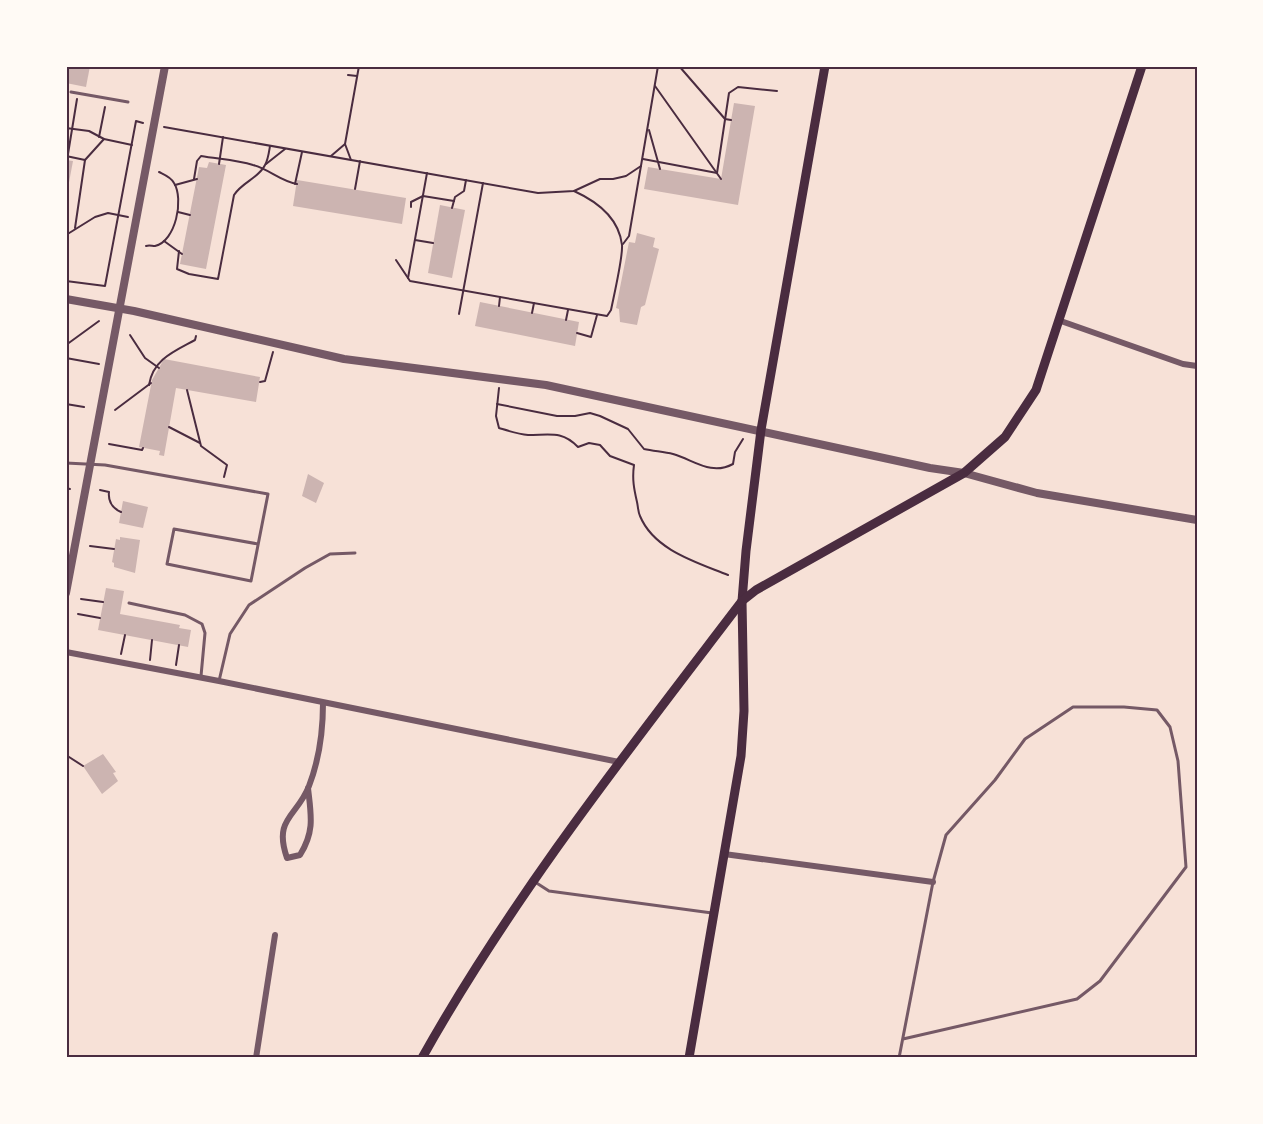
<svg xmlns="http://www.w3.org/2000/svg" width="1263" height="1124" font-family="Poppins,sans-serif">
  <rect width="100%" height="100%" fill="#f7e1d7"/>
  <g fill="#ccb4b1">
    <polygon points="66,66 90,66 86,87 66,83"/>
    <polygon points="734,103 755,106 738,205 644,189 648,167 721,179"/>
    <polygon points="66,160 73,161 67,193 66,193"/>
    <polygon points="209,162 226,165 206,269 180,264 199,167 207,168"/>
    <polygon points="297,180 406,198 402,224 293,206"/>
    <polygon points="440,205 465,210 452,278 428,273"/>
    <polygon points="637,233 655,238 653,247 659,249 645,305 641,307 637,325 620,322 619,309 616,308 629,242 635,243"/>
    <polygon points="480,302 579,322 575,346 475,326"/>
    <polygon points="164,359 260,377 256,402 176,388 164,456 159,455 160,451 139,447 152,380"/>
    <polygon points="308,474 324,483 316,503 302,496"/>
    <polygon points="123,501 148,507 143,528 119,523"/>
    <polygon points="120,537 140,540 135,573 114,567 114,563 112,562 116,539 120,540"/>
    <polygon points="106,588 124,591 120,614 180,625 179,628 191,630 188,647 98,630"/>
    <polygon points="103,754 116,772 113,773 118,781 102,794 83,766"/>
  </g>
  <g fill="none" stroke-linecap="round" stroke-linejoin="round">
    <g stroke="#4a2c40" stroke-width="2">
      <polyline points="679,66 725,119 731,120"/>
      <polyline points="348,75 357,76"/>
      <polyline points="655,86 721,179"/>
      <polyline points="164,127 538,193 574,191 600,179 613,179 626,176 641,166"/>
      <polyline points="66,128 89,131 104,139 132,145"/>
      <polyline points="649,130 660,169"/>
      <polyline points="99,137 105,107"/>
      <polyline points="345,144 359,66"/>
      <polyline points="66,156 85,160 104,139"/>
      <polyline points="331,156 345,144 351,160"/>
      <polyline points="643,159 717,173 729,93 738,87 777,91"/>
      <polyline points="67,160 77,99"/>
      <polyline points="219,164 223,137"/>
      <polyline points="266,164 285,149"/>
      <path d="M194,179L197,161L201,156C218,159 237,160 253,165C269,169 280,181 297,184"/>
      <polyline points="295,184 302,152"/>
      <polyline points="175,185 197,179"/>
      <polyline points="355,189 360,161"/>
      <polyline points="411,207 411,202 423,196 454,201"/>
      <polyline points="452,208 455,197 464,191 466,180"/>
      <polyline points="178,212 190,215"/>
      <polyline points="75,228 85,160"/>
      <polyline points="66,235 95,217 108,213 128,217"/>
      <polyline points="415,240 433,243"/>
      <polyline points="164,241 182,254"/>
      <polyline points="623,244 629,236 658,66"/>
      <path d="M146,246C149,245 152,246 155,246C176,241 184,199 174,183C171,177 165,175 159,172"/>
      <path d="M179,251L177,269L189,274L218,279L234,195C242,182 259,178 265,165C268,160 269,152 270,146"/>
      <path d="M396,260L410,281L607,316L611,310C614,295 623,257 622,245C619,218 596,201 574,191"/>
      <polyline points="408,278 427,173"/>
      <polyline points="66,281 105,286 136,121 143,123"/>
      <polyline points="499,306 500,297"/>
      <polyline points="532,313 534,303"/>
      <polyline points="459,314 483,183"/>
      <polyline points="566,320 568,310"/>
      <polyline points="577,333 591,337 597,315"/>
      <polyline points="130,335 145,358 159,368"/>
      <polyline points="66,345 99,321"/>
      <polyline points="66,358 99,364"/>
      <polyline points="260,382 265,381 273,352"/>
      <path d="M149,385C153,359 175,351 195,340L196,336"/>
      <path d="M499,388L496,416L499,428C509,431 518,434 528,435C549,435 562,430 578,447L589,443L600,445L610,456L634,465C632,479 634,489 637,502C638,506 638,512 640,516C654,550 696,562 728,575"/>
      <polyline points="187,390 201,446 227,465 224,477"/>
      <polyline points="66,404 84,407"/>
      <path d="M497,404L557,416H575L590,413L600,416L628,429L644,449C654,451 664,452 673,454C694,460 711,476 733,464L735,452L743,439"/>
      <polyline points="115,410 151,383"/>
      <polyline points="169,427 200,443"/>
      <polyline points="109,444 142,450 143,448"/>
      <polyline points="66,488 70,489"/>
      <path d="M100,490L109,492C108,501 112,508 121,512"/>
      <polyline points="90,546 114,549"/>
      <polyline points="81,599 103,602"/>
      <polyline points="78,614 100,618"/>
      <polyline points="121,654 125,635"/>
      <polyline points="150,660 152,640"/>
      <polyline points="176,665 179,645"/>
      <polyline points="66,682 68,671"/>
      <polyline points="66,755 83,766"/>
    </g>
    <g stroke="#755966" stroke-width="3">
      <polyline points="71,92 128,102"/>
      <polyline points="66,463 105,465 268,494 251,581 167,564 174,529 258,544"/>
      <polyline points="129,603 185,615 202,624 205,633 201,676"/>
      <polyline points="219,681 230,634 249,605 305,568 330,554 355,553"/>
      <polyline points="535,882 549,891 712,913"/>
      <polyline points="899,1058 933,882 946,835 995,780 1025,739 1073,707 1124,707 1157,710 1170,727 1178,761 1186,867 1100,981 1077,999 903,1039"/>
    </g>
    <g stroke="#755966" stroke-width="6">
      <polyline points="1058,320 1183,364 1197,366"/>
      <polyline points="66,652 219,681 619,762"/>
      <path d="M308,788C311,815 315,831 300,855L287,858C273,818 297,817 309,786C319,760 323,731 323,703"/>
      <polyline points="724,854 933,882"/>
      <polyline points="256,1058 275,935"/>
    </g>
    <g stroke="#755966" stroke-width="8">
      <polyline points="66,299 134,311 344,359 546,385 930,468 964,473 1037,493 1197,520"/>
      <polyline points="66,593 165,66"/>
    </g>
    <polyline stroke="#4a2c40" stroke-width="9" points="689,1058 741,756 744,711 742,601 746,551 761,430 825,66"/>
    <path stroke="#4a2c40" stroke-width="9" d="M422,1058C512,897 630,748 742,601L756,590L964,473L1005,437L1036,390L1142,66"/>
  </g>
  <rect width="1263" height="1124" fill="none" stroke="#fffaf5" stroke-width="135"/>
  <rect x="68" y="68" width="1128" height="988" fill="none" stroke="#4a2c40" stroke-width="2"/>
</svg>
